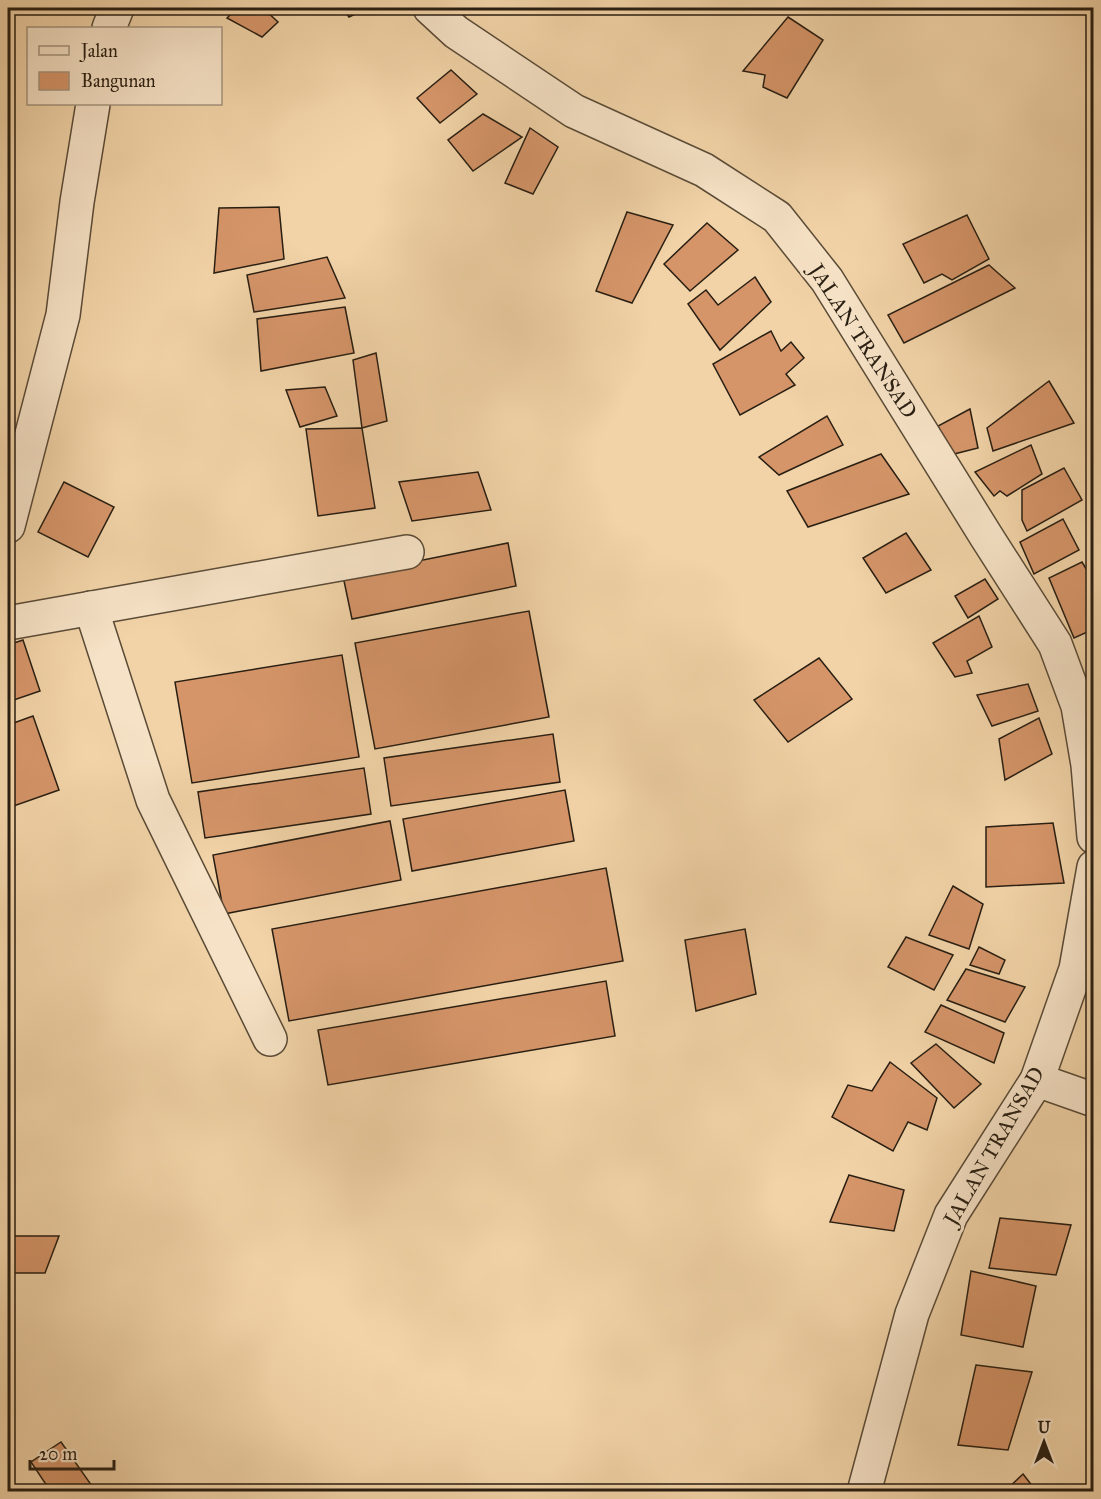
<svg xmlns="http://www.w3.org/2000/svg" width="1101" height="1499" font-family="'IM FELL Great Primer',serif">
  <rect width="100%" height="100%" fill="#f1d3a7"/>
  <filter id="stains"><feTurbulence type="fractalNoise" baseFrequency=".00333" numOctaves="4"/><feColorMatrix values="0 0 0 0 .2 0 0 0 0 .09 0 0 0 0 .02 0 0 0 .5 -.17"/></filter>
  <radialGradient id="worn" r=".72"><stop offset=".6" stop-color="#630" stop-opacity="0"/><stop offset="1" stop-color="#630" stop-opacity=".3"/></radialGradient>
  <g fill="#d59569" stroke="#281e12" stroke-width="1.5">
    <polygon points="237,8 263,8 278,22 262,37 227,18"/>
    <polygon points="342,8 368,8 349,17"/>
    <polygon points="788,17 823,40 787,98 763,87 765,75 743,71"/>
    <polygon points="451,70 477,94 440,123 417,98"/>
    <polygon points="483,114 522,137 473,171 448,140"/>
    <polygon points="530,128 558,147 533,194 505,183"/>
    <polygon points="279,207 284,259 214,273 219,208"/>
    <polygon points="627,212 673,225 632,303 596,291"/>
    <polygon points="967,215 989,259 952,280 942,274 924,283 903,244"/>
    <polygon points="707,223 738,250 690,291 664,264"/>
    <polygon points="327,257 345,298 254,312 247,275"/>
    <polygon points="989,265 1015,288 904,343 888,315"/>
    <polygon points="755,277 771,302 720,350 688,304 706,290 718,305"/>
    <polygon points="345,307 354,353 261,371 257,319"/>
    <polygon points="771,331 781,351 791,342 804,358 786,374 795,385 740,415 713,364"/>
    <polygon points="376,353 387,421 362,428 353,360"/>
    <polygon points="1049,381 1074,423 993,451 987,428"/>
    <polygon points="325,387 337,416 300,427 286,390"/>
    <polygon points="970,409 978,448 950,455 938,426"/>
    <polygon points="827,416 843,445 779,475 759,457"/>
    <polygon points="362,428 375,508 318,516 306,429"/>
    <polygon points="1031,445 1042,474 1007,496 1000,491 994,496 975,472"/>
    <polygon points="881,454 909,494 808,527 787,491"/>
    <polygon points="1064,468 1082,500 1027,531 1022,520 1022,490"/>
    <polygon points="478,472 491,510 412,521 399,482"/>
    <polygon points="64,482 114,507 88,557 38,532"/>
    <polygon points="1063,519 1079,550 1034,574 1020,542"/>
    <polygon points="906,533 931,570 886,593 863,558"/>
    <polygon points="508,543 516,586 352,619 343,576"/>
    <polygon points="1082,562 1094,582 1094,629 1074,638 1049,578"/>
    <polygon points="985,579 998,599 968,618 955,596"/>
    <polygon points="529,611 549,717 375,749 355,643"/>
    <polygon points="979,616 992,647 967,661 972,673 955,677 933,643"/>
    <polygon points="23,640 40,691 8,702 8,645"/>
    <polygon points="342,655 359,757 192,783 175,682"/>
    <polygon points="819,658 852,699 788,742 754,700"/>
    <polygon points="1028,684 1038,711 992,726 977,695"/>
    <polygon points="33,716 59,790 8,808 8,725"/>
    <polygon points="1039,718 1052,754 1005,780 999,739"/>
    <polygon points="553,734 560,782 391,806 384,758"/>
    <polygon points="364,768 371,814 205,838 198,792"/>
    <polygon points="565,790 574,841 412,871 403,819"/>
    <polygon points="390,821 401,880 224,914 213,855"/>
    <polygon points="1053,823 1064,883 986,887 986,827"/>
    <polygon points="606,868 623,961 289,1021 272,929"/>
    <polygon points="953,886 983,904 969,949 929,935"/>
    <polygon points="745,929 756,994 696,1011 685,940"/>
    <polygon points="906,937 953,955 934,990 888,967"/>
    <polygon points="979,947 1005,960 999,974 970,965"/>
    <polygon points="966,969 1025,987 1005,1022 947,1000"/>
    <polygon points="606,981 615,1036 328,1085 318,1030"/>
    <polygon points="941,1005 1004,1033 994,1063 925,1032"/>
    <polygon points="936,1044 981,1084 954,1108 911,1063"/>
    <polygon points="890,1062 937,1098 927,1130 908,1122 893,1151 832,1117 848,1085 872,1091"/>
    <polygon points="849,1175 904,1190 894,1231 830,1222"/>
    <polygon points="1000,1218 1071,1225 1056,1275 989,1268"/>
    <polygon points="8,1236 59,1236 45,1273 8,1273"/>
    <polygon points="971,1271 1036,1286 1023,1347 961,1335"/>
    <polygon points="976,1365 1032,1372 1008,1450 958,1445"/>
    <polygon points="61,1442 92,1486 84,1492 51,1492 31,1462"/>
    <polygon points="1023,1474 1037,1492 1004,1492"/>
  </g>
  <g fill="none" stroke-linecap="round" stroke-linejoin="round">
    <g stroke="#5a4b37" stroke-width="36">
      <g id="minor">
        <polyline points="430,8 456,32 574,111 704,170 777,217 827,280 986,536 1055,644 1078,706 1088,765 1094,837"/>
        <polyline points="109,28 117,8"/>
        <polyline points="8,526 63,315 77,202 93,104"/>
        <polyline points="91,608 153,800 270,1039"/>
        <polyline points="8,623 407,552"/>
        <polyline points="1037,1080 1094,1100"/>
        <polyline points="864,1492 912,1314 951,1215 1037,1080 1076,969 1094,867"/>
      </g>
    </g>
    <use href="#minor" stroke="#f6e2c6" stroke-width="33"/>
  </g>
  <g text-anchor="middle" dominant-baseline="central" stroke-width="6" stroke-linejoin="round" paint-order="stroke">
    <g font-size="21" fill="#281e12" stroke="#f6e2c6">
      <text transform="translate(863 341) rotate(57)">JALAN TRANSAD</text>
      <text transform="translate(994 1146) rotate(-60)">JALAN TRANSAD</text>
    </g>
  </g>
  <rect width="1101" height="1499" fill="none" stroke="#f1d3a7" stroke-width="30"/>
  <rect x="9" y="9" width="1083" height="1481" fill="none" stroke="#281e12" stroke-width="3"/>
  <rect x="15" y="15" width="1071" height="1469" fill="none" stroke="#281e12" stroke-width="1.5"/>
  <rect x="27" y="27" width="195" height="78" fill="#f6e2c6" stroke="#a4947e" stroke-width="1.5"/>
  <rect x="39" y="46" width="30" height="9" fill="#f6e2c6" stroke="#a4947e" stroke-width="1.5"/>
  <text x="81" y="57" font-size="18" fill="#281e12">Jalan</text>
  <rect x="39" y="72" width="30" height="18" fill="#d59569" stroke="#a4947e" stroke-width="1.5"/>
  <text x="81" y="87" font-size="18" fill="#281e12">Bangunan</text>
  <g transform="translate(1044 1442)" stroke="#f6e2c6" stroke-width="4.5" paint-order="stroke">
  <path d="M0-4.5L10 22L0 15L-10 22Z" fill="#281e12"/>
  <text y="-9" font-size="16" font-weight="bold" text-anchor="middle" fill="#281e12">U</text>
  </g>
  <path d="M30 1460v9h84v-9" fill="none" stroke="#281e12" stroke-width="3"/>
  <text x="39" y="1460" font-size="18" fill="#281e12" stroke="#f6e2c6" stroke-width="4.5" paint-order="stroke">20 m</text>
  <rect width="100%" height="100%" filter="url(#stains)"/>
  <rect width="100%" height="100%" fill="url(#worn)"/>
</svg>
